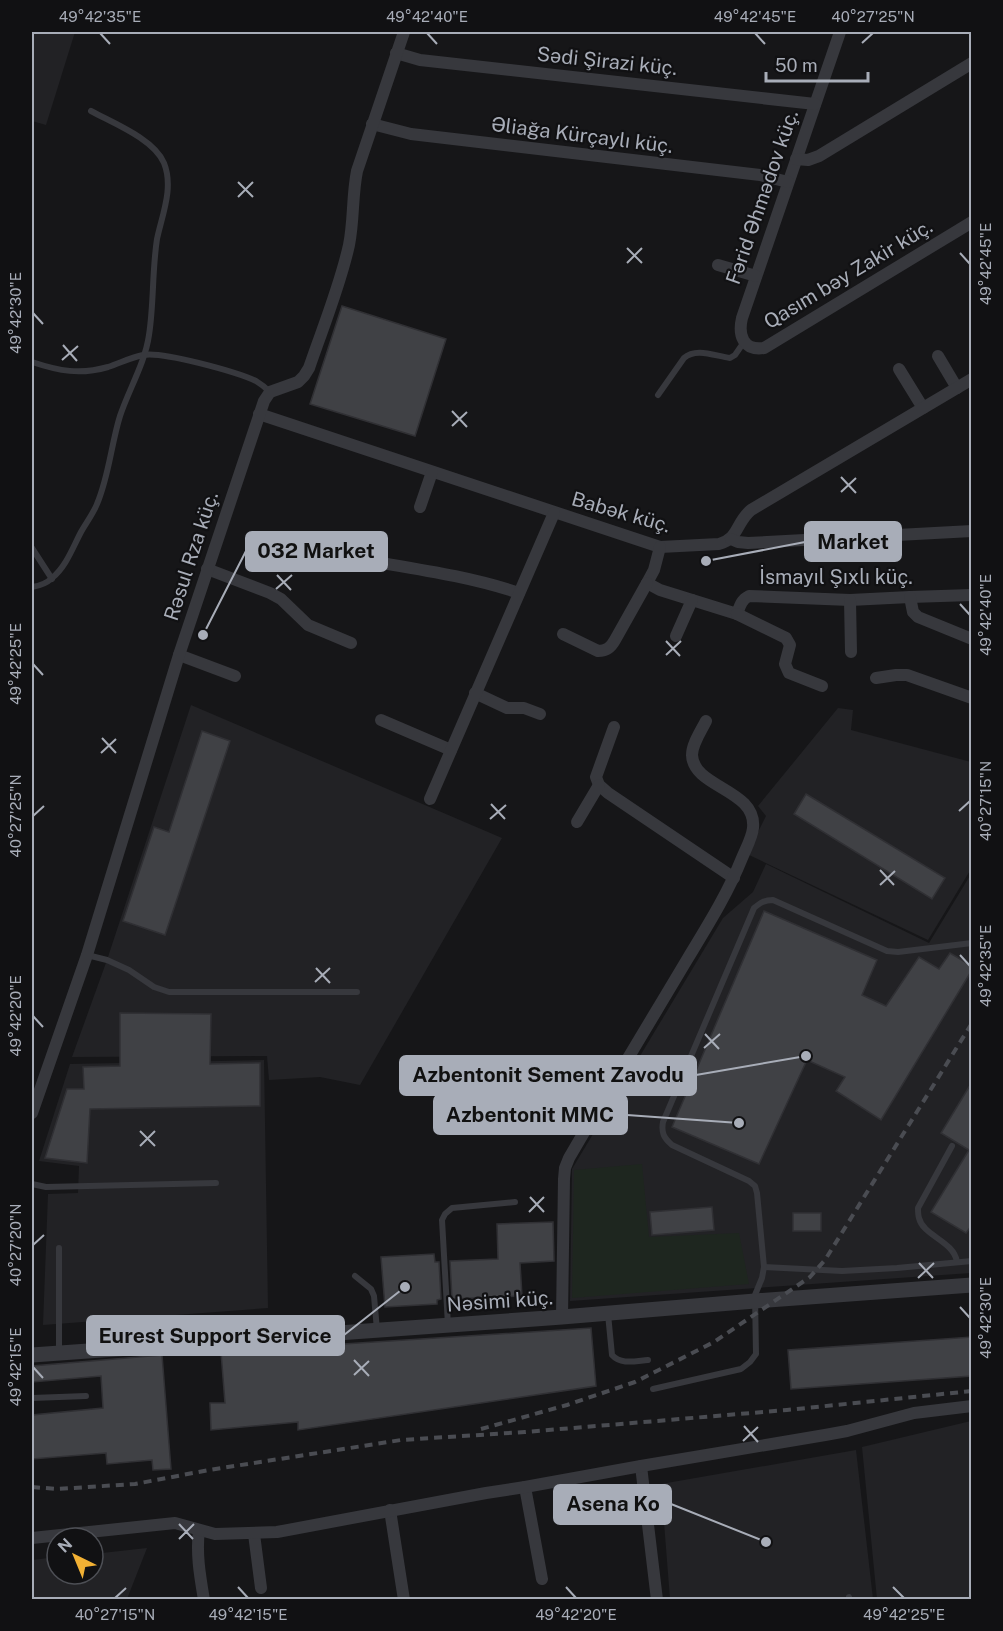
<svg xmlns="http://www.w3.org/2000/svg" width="1003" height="1631" font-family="'Public Sans',sans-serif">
  <rect width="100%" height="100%" fill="#161618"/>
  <g fill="#222225">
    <polygon points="32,32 75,32 46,125 32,121"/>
    <polygon points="191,705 502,838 360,1085 320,1077 269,1080 267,1056 72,1057 107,960"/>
    <polygon points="838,708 853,710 851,730 971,762 971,869 928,940 747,854 766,816 758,806"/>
    <polygon points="766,864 929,943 971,874 971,1273 570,1301 572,1169 723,918 753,892"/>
    <polygon points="264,1060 268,1308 43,1325 48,1194 78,1193 79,1166 39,1161 70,1064"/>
    <polygon points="971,1421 971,1599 877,1599 862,1447"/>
    <polygon points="856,1450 873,1599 670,1599 661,1484"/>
    <polygon points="147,1548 127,1599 32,1599 32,1560 57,1557 57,1574 93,1574 93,1554"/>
  </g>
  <polygon fill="#1e261f" points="642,1164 649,1237 739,1233 749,1284 572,1298 574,1170"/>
  <g fill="#404145" stroke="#303034" stroke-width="1.5">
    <polygon points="342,306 446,339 415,436 310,404"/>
    <polygon points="202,731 230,741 165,935 123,921 154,827 169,832"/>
    <polygon points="806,794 945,878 932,899 794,814"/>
    <polygon points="764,911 877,960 862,995 886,1006 919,957 939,969 950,953 972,966 972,970 881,1120 836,1091 845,1077 807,1060 759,1164 672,1127"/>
    <polygon points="120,1013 211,1014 210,1064 260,1063 260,1106 90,1109 87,1163 45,1158 67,1089 84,1089 83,1067 120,1066"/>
    <polygon points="972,1082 972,1225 966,1233 931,1212 969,1150 941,1133"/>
    <polygon points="712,1207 714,1230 652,1235 650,1212"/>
    <rect x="793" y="1213" width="28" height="18"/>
    <polygon points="553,1222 554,1261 520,1263 522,1296 452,1299 450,1261 498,1259 497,1224"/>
    <polygon points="434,1254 435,1262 439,1262 441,1299 437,1300 437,1304 385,1307 381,1257"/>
    <polygon points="591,1328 596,1386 298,1430 298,1422 211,1430 210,1403 225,1403 221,1352"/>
    <polygon points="972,1337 972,1376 791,1389 788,1350"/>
    <polygon points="162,1355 171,1469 153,1470 152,1460 107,1464 106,1453 32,1459 32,1415 103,1408 101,1376 32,1382 32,1366"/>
  </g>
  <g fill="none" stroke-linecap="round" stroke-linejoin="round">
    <g stroke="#37383d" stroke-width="6">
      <path d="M32,362C59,371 80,375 108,367C120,363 132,357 143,355C162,351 237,372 256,381C261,384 266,388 270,392"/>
      <path d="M658,395L684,358C696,347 715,356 730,358L735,355L744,342"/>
      <polyline points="32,548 52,579"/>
      <path d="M32,587C39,586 47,583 52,578C66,567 73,547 81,532C86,523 93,514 97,504C109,476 111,445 120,416C129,389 145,363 149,335C154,303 152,271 157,239C162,215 174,188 164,163C154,139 113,123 91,111"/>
      <polyline points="87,955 107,960 129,970 154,987 169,992 357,992"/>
      <path d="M952,1146L918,1208C918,1212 918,1215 919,1218C923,1236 954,1241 957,1262"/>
      <polyline points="32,1184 46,1187 216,1183"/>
      <polyline points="764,1267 842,1271 897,1268 972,1261"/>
      <polyline points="355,1276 371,1289 374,1296 377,1330"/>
      <path d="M608,1314L612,1355C621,1365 635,1361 648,1360"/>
      <polyline points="448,1325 442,1220 445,1214 452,1208 515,1202"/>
      <polyline points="59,1353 59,1248"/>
      <path d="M653,1389L741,1369L750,1362L756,1354L755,1295L762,1278L764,1267L757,1193L755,1186L749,1181L672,1145C664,1138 661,1133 663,1122L754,908C760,903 764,900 773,900L887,951L898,952L972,943"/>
      <polyline points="32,1398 86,1396"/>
      <polyline points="849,1597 850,1600"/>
    </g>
    <g stroke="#37383d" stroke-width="12">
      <path d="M840,32L742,318C738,335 743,351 764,348L972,222"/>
      <polyline points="396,53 420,60 815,104"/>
      <polyline points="372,124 411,134 760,175 788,182"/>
      <polyline points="796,159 808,160 819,156 972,63"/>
      <polyline points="718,265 756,276"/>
      <polyline points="938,356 957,388"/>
      <polyline points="899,369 923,408"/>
      <path d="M259,414L660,547L719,544C739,539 736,522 751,510L972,379"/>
      <polyline points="420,507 432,472"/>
      <polyline points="731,539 738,542 748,543 972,531"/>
      <path d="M660,547L654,570L647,583L660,590L737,614C740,606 741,600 749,596L850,600L910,597L972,595"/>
      <path d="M342,556C400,567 463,574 519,593"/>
      <polyline points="207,569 270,593 281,599 308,625 351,643"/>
      <polyline points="910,597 913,612 918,617 972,639"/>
      <polyline points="850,600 851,652"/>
      <polyline points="737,614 786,638 790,645 785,664 789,673 822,686"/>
      <path d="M563,634L598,651C607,651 611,647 615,640L647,583"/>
      <polyline points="676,636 692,600"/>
      <polyline points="179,655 235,676"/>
      <polyline points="876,678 896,675 907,675 972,698"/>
      <polyline points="475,693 507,708 524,708 540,714"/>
      <polyline points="381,720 451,750"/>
      <polyline points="614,727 596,777 599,785 608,793 734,878"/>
      <polyline points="430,799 554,513"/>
      <polyline points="577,822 599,785"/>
      <path d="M32,1113L87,955L179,655L264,401L270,392L298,382L304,376L309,368C323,327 340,286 349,245C354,220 352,196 357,171L404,32"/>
      <path d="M562,1317L564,1179L565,1168L569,1158C608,1091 648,1025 688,958C708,925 728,893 742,858C746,848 752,838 753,828C757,789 693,788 692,755C692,744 701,731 706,721"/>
      <polyline points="641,1466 657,1600"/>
      <polyline points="525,1487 542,1579"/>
      <polyline points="390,1510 404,1600"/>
      <path d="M199,1530C196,1554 200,1576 204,1600"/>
      <polyline points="254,1534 261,1588"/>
      <polyline points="32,1538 175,1523 215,1534 277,1532 486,1493 525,1487 641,1466 825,1435 847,1431 914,1413 972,1406"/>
    </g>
    <polyline stroke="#37383d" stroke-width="15" points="32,1355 562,1317 755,1301 972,1285"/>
    <g stroke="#4a4c52" stroke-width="4" stroke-dasharray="8 6" stroke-linecap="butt">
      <polyline points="481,1429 567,1405 635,1382 714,1342 810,1277 825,1260 972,1023"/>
      <polyline points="32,1487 57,1489 135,1484 209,1470 401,1440 525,1432 787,1410 972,1391"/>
    </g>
  </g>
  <path fill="none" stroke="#a8adb8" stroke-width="2" d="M100,33L110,44M427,33L437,44M755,33L765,44M862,43L873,33M238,182L253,197M238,197L253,182M627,248L642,263M960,253L970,264M627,263L642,248M33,313L43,324M63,345L77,361M62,360L78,346M452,411L467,427M452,426L467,412M841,477L856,493M841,492L856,478M277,575L291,590M276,589L292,575M960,604L970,615M666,641L680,656M666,655L681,641M33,664L43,675M102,738L116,753M101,753L116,739M491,804L505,819M959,811L970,801M33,816L44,806M490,819L506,805M880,870L894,885M880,885L895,871M960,955L970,966M316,968L330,983M315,982L330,968M33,1016L43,1027M705,1034L719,1049M704,1048L720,1034M140,1131L155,1146M140,1146L155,1131M530,1197L544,1212M529,1212L544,1197M33,1245L44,1235M919,1263L933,1278M918,1278L934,1263M960,1307L970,1318M354,1360L369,1376M33,1367L43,1378M354,1375L369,1361M744,1426L758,1442M743,1441L758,1427M179,1524L193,1539M179,1539L194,1524M238,1587L248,1598M566,1587L576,1598M893,1587L904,1598M115,1598L126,1588"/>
  <g text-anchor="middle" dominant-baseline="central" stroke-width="4.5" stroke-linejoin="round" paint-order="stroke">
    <g font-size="20" fill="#a8adb8" stroke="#111113">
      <text transform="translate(607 61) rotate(6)">Sədi Şirazi küç.</text>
      <text transform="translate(582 135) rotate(7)">Əliağa Kürçaylı küç.</text>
      <text transform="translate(762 197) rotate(-71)">Fərid Əhmədov küç.</text>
      <text transform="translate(848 274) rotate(-31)">Qasım bəy Zakir küç.</text>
      <text transform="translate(621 512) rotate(16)">Babək küç.</text>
      <text transform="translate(191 556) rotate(-72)">Rəsul Rza küç.</text>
      <text x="836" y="577">İsmayıl Şıxlı küç.</text>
      <text transform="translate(500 1301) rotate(-4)">Nəsimi küç.</text>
    </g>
  </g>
  <path fill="none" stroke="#a8adb8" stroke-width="2" d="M706 561L805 542M203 635L246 551M806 1056L696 1075M739 1123L627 1115M405 1287L344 1335M766 1542L671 1504"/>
  <g fill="#a8adb8" stroke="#111113" stroke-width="2">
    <circle cx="706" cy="561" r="6"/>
    <circle cx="203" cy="635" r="6"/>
    <circle cx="806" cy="1056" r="6"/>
    <circle cx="739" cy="1123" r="6"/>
    <circle cx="405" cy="1287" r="6"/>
    <circle cx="766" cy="1542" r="6"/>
  </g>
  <g fill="#a8adb8" stroke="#a8adb8" stroke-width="2">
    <rect x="805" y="522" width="96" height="39" rx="6"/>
    <rect x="246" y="532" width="141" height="39" rx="6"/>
    <rect x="400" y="1056" width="296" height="39" rx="6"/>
    <rect x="434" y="1095" width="193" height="39" rx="6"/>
    <rect x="87" y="1316" width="257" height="39" rx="6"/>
    <rect x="554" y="1485" width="117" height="39" rx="6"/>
  </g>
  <g font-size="21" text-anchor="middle" font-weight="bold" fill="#111">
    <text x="853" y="549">Market</text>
    <text x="316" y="558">032 Market</text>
    <text x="548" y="1082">Azbentonit Sement Zavodu</text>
    <text x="530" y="1122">Azbentonit MMC</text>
    <text x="215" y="1343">Eurest Support Service</text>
    <text x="613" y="1511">Asena Ko</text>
  </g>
  <rect width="1003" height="1631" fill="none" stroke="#111113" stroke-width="66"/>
  <g transform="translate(75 1556) rotate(317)"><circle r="28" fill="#111113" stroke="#4d4f55" stroke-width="1.5"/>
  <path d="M0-4.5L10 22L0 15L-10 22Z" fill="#f2b134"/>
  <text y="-9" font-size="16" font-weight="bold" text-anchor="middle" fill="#a8adb8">N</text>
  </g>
  <path d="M766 72v9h102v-9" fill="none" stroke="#a8adb8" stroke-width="3"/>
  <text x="775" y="72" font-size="18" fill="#a8adb8" stroke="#111113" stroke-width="4.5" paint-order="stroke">50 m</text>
  <rect x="33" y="33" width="937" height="1565" fill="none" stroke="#a8adb8" stroke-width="2"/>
  <g font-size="15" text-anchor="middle" fill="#a8adb8">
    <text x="100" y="22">49°42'35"E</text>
    <text x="427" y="22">49°42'40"E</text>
    <text x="755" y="22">49°42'45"E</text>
    <text x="873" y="22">40°27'25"N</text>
    <text transform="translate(986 264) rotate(-90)" y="5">49°42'45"E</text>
    <text transform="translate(16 313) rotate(-90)" y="5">49°42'30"E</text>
    <text transform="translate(986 615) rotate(-90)" y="5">49°42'40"E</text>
    <text transform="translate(16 664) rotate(-90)" y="5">49°42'25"E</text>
    <text transform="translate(986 801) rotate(-90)" y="5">40°27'15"N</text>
    <text transform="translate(16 816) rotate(-90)" y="5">40°27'25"N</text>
    <text transform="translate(986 966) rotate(-90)" y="5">49°42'35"E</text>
    <text transform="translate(16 1016) rotate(-90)" y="5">49°42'20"E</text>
    <text transform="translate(16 1245) rotate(-90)" y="5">40°27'20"N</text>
    <text transform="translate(986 1318) rotate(-90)" y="5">49°42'30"E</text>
    <text transform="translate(16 1367) rotate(-90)" y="5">49°42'15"E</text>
    <text x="115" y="1620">40°27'15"N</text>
    <text x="248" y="1620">49°42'15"E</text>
    <text x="576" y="1620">49°42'20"E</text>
    <text x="904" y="1620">49°42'25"E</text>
  </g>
</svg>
